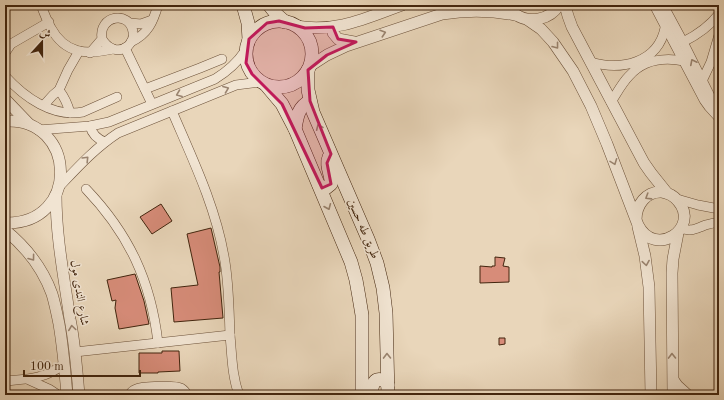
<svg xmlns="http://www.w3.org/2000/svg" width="724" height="400" font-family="'Old Standard TT',Amiri,serif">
  <rect width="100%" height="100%" fill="#e9d6ba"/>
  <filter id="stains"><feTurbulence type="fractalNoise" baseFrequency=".005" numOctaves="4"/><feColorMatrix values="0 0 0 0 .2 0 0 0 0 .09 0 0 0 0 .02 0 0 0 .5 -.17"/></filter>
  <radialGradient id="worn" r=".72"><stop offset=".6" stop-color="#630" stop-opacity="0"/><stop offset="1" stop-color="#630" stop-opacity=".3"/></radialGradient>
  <g fill="#d78c79" stroke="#42250e">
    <polygon points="161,204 172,221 152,234 140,217"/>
    <polygon points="211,228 220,267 220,272 219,272 223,318 174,322 171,288 198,285 187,234"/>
    <polygon points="495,257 505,258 503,266 509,267 509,282 480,283 480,266 492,267 492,266 495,266"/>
    <polygon points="135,274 144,301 149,324 119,329 115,308 116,300 112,301 107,280"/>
    <polygon points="499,338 505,338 505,344 499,345"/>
    <polygon points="162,351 179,351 180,371 158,372 158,373 139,373 139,353 162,353"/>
  </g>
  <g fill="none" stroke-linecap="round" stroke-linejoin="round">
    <g stroke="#6c5139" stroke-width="10">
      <g id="minor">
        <path d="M41,5C44,13 47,21 51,28C65,54 87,55 113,49"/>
        <polyline points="654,5 704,100 709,107 719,118"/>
        <polyline points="663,5 683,42 710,96 719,107"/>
        <polyline points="130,23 141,24 152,20"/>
        <path d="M131,42C148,34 153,22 158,5"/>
        <path d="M683,42C697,35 709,27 719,14"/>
        <polyline points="5,44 11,44 49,22"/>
        <polyline points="125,48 152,104"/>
        <polyline points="5,53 11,44"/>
        <path d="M90,53L102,39C98,15 130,10 133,32C134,37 132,42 128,46C118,54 107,48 102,39"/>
        <path d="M591,62C621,71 658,63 665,28"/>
        <path d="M5,76C24,97 53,118 83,112L117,97"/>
        <polyline points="702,81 711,62 719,35"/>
        <polyline points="145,89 200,68 222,59"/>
        <path d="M59,90C65,98 68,105 70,113"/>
        <path d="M611,102C617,93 622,83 629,76C643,60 664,57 684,61"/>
        <polyline points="44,105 53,95 59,90 68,70 79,51"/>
        <path d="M172,111C192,158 215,205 224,256C229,282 229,309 230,335C232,356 232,376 239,395"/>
        <path d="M90,126C92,134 97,139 105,142"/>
        <path d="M38,130L90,126L109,122L215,79C228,71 237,63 245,51"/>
        <path d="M59,187C77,168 95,148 118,133L236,85L252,83L261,82"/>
        <path d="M86,189C129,234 151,281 158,343"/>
        <polyline points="677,199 698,205 719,209"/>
        <path d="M681,228C690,232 695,229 703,226C708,224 714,223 719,222"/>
        <polyline points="75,352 230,335"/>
        <polyline points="673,378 678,385 689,395"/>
        <polyline points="29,380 49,389 58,395"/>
        <path d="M5,381C28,379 45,379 64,364"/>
        <path d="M129,395C131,392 133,390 136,389C142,386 176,385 181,388C184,390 186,392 187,395"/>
      </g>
    </g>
    <g stroke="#6c5139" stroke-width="12">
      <g id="tertiary">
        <path d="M506,5C509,8 511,12 515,14C529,24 550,20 559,5"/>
        <polyline points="565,5 568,16 572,27 644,163 651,173 667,193"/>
        <path d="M528,20L541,29L553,42L573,71L591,106L607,144L638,225C655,259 701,228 678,201C674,196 668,193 662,192C646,191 636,205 636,220"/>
        <path d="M296,26C336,33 366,18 402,5"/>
        <polyline points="333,27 333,33 338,39 354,42"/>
        <path d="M310,66L327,55L346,46L442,14C467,10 490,10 515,15"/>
        <polyline points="5,99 29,124"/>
        <path d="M5,121C77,117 81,225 5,223"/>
        <path d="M56,195C56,237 64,277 70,319C75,344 77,370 79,395"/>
        <polyline points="638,227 645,256 649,287 651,395"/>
        <path d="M5,230C26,247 43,269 52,294C55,304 57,314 59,324C63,348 65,371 67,395"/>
        <polyline points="673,395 672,273 673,259 678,233"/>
      </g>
    </g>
    <g stroke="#42250e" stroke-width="14">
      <g id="secondary">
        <polyline points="243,5 248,23 249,39"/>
        <polyline points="269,5 277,15 285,22"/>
        <circle cx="279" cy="54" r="33"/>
        <polyline points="308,70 308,90 313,112 368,239 377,263 383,288 386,313 388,395"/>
        <polyline points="266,85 282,104 295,129 351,262 356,280 359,297 362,315 362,395"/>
        <path d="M295,129C297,117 298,107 310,101"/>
        <path d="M319,185L322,188H326L331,184C332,175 325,166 329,157"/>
        <path d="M371,395C372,386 373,376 385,381L388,385"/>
      </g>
    </g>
    <use href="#minor" stroke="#f1e4d2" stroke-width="9"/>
    <use href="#tertiary" stroke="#f1e4d2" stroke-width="11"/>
    <use href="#secondary" stroke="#f1e4d2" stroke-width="13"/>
  </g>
  <defs><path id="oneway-chevron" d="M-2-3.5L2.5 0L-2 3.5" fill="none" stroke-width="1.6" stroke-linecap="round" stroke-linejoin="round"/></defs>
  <g stroke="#9a8470">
    <use href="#oneway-chevron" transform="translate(383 33) rotate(-18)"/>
    <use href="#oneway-chevron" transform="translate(556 46) rotate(52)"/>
    <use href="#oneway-chevron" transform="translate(693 62) rotate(-117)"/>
    <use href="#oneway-chevron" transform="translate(226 89) rotate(-21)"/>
    <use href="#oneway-chevron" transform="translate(179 94) rotate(159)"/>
    <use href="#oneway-chevron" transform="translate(319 127) rotate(-114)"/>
    <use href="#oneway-chevron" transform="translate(86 159) rotate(-46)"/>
    <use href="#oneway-chevron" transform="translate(614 162) rotate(69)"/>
    <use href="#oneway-chevron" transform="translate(648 197) rotate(148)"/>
    <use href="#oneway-chevron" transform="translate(328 207) rotate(67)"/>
    <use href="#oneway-chevron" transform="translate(32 258) rotate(53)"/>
    <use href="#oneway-chevron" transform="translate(646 263) rotate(81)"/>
    <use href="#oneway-chevron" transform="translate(72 328) rotate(-98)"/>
    <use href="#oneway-chevron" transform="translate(387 356) rotate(-91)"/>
    <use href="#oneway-chevron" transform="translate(672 356) rotate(-91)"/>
  </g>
  <path fill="#c2185b" fill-opacity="0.2" stroke="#c2185b" stroke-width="3" stroke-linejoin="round" d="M279,21L305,28L333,27L338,39L356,42L327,55L308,70L310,101L331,154L327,163L331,184L322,188L282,104L252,74L246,63L249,39L267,23Z"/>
  <g text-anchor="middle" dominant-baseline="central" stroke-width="3" stroke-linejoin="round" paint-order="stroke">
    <g font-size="12" fill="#42250e" stroke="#f1e4d2">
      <text transform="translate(363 229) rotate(67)">طريق طه حسين</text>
      <text transform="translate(79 293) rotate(81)">شارع الندى مول</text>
    </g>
  </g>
  <rect width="724" height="400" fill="none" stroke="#e9d6ba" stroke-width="20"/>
  <rect x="6" y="6" width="712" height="388" fill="none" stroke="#42250e" stroke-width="2"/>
  <rect x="10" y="10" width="704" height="380" fill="none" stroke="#42250e"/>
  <g transform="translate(42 42) rotate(21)" stroke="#f1e4d2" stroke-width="3" paint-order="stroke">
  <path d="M0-3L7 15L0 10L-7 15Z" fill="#42250e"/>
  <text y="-6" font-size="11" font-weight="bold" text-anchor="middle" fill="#42250e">ش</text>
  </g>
  <path d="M24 370v6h116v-6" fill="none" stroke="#42250e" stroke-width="2"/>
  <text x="30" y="370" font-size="12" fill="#42250e" stroke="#f1e4d2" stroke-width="3" paint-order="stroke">100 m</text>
  <rect width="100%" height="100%" filter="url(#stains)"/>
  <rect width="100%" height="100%" fill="url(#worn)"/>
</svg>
